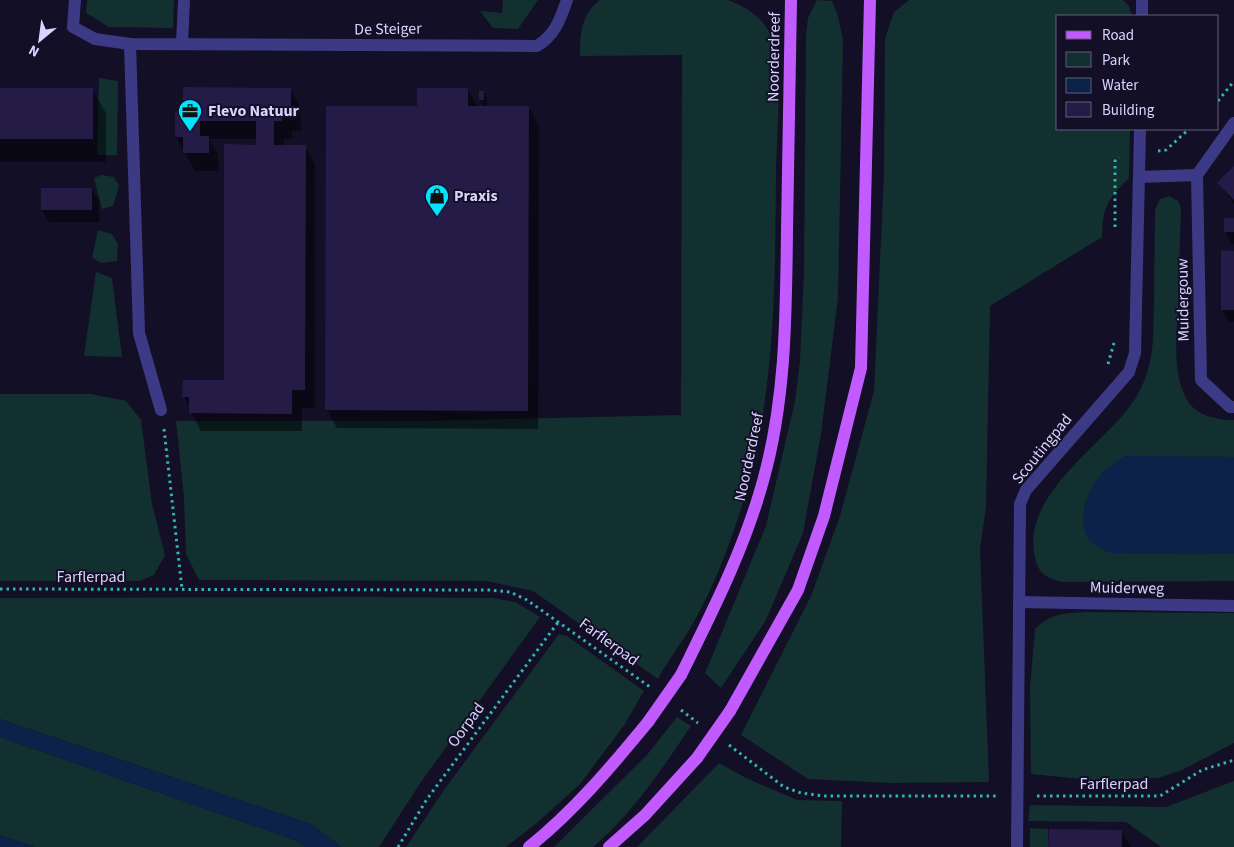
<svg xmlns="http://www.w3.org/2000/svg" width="1234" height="847" font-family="'Source Sans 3',sans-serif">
  <rect width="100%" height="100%" fill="#130f26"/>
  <g fill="#12302f">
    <polygon points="87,0 174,0 173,28 109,27 86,13"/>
    <polygon points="503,0 538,0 518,29 493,28 480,11 502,13"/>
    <path d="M600,0H728C746,7 766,18 771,39C783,80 777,128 776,170C775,287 776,406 738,518C727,552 713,587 696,618C685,639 669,658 658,679L533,591L486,581L199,580L186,554L184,497L176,421H423L681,415L682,55L580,56C580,33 581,15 600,0Z"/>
    <polygon points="817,0 832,1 838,16 843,40 838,297 821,434 803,533 766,620 721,688 705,673 766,526 795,401 800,360 804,273 806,35 808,18"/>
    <path d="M909,0H1123L1129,6L1132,16H1058V129H1130L1129,178C1107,200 1103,206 1102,237L990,306L986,507L980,549L989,782L890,783L808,779L741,735L811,596L840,516L874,391L884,174L885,39L894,12Z"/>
    <polygon points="99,78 118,81 117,155 97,155"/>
    <polygon points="101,175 114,177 119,186 113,206 102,209 94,178"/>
    <path d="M1169,196L1178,201L1181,208C1180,240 1179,272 1178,304C1177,334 1172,369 1185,396C1193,415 1216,420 1234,420V457L1124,456L1111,553L1234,554V581L1061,582C1042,576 1037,571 1034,552C1025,496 1096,449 1127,410C1136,399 1143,386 1147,373C1155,348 1153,323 1154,298C1154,268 1155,239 1155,210L1160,199Z"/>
    <polygon points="98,230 112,234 118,244 117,261 101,263 92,258"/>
    <polygon points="96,272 112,278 122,357 84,356"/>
    <polygon points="0,394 91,394 126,401 141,420 152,504 165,555 154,575 140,581 0,581"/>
    <polygon points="374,597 493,598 515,602 540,617 421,782 379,847 341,847 311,824 0,719 0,598"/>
    <path d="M1085,612L1234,613V743L1182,770L1158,778L1090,780L1031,774L1030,688L1035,629C1050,614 1064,613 1085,612Z"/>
    <polygon points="559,634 567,636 644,691 625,724 580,784 538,822 506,847 406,847 444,790"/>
    <path d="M677,717L691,726C662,769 633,813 593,847H554L647,755Z"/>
    <polygon points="0,737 295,840 305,847 34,847 0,835"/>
    <polygon points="719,763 746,778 797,800 842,801 841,847 637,847"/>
    <polygon points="1234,781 1234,847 1161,847 1126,822 1028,821 1030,805 1166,807"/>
    <polygon points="1030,828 1048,829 1048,847 1030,847"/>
  </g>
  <g fill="#0c2248">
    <path d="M1124,456L1234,457V554L1111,553C1102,549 1090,545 1086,535C1078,518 1088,489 1099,476C1106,468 1117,462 1124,456Z"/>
    <polygon points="0,719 311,824 341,847 305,847 295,840 0,737"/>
    <polygon points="0,835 34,847 0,847"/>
  </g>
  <g fill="#0007">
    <polygon points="0,89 92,90 106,113 106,162 0,162"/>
    <polygon points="290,89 300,107 301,131 292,131 292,139 284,139 284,146 305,146 315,165 315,408 302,408 302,431 201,431 184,397 225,381 258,139 209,139 218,155 219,171 195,171 176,137 176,113"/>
    <polygon points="468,90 478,107 484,107 480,100 480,92 484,92 487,98 487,107 529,107 539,126 538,429 337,428 327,410 418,107"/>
    <polygon points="1234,168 1234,204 1219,183"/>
    <polygon points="92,189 99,201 99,222 49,222 42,210"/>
    <polygon points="1234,219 1234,244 1232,244 1225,232"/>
    <polygon points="1234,252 1234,322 1229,322 1222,310"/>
    <polygon points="1121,831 1131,847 1050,847"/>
  </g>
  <g fill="#241b47">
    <polygon points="183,87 291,88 291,113 283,113 282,121 274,121 274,145 306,145 305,390 292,390 292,414 189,413 189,397 182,397 183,380 224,380 224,144 256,145 256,121 200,121 200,136 209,136 209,153 183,153 183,137 175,137 175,111 183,111"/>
    <rect x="0" y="88" width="93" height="51"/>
    <polygon points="417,88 468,88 468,106 529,106 528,411 325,410 326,106 417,106"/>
    <rect x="479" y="91" width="5" height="9"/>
    <polygon points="1234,166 1234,200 1217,183"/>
    <rect x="41" y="188" width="51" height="22"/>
    <rect x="1224" y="218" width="10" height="14"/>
    <polygon points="1221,250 1234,251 1234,310 1221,310"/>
    <polygon points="1049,829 1122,830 1122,847 1048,847"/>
  </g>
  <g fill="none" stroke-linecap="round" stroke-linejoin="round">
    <g stroke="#2fb8b0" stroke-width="3" stroke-dasharray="2.5 4" stroke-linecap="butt">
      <polyline points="1218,101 1234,81"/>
      <polyline points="1158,151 1166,150 1189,129"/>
      <polyline points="1115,227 1115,161 1119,157"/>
      <polyline points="1108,364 1114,343"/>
      <polyline points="164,429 182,589"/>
      <polyline points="0,589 489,590 510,592 527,600 650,687"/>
      <polyline points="681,710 698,723"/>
      <polyline points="729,745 784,787 801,793 824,796 998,796"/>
      <polyline points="1037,796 1160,796 1202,770 1234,760"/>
      <polyline points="398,847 427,799 559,621"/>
    </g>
    <g stroke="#3d3a85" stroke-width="12">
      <path d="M75,0L73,27L95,39L130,44L537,46C555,35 560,20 567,0"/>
      <polyline points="1142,16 1142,0"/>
      <polyline points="130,44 139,333 161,410"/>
      <polyline points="182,44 184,0"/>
      <polyline points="1197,175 1201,380 1230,407 1234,407"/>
      <polyline points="1197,175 1234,123"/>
      <polyline points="1139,177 1197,175"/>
      <polyline points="1019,602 1234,606"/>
      <polyline points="1017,847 1020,504 1026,490 1129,372 1135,353 1140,129"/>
    </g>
    <g stroke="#c25bff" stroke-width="12">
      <path d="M681,675C712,612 744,550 763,481C786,400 786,314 787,230C788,153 790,77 791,0"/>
      <polyline points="730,711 798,590 824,516 861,368 870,0"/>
      <path d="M529,847C574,811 611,767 648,722"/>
      <polyline points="609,847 645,815 697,758"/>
    </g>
    <g stroke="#c25bff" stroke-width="12">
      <polyline points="648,722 681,675"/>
      <polyline points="697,758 730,711"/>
    </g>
  </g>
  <defs>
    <g id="office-pin" transform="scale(1.25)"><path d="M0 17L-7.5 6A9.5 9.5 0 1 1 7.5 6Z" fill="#00e5ff" stroke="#130f26"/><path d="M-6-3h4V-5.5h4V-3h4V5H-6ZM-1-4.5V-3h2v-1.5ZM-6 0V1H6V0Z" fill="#111"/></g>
    <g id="shop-pin" transform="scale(1.25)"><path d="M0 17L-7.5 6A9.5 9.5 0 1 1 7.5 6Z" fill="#00e5ff" stroke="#130f26"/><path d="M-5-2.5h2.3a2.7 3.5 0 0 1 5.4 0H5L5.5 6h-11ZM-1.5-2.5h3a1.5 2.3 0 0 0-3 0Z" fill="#111"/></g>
  </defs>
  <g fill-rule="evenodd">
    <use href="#office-pin" x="190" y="111"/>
    <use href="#shop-pin" x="437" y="196"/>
  </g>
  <g text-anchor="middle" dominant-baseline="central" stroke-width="4" stroke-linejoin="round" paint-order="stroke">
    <g font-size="16" fill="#d9d4ff" stroke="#130f26">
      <text transform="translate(388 29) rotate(-1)">De Steiger</text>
      <text transform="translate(774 57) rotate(-89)">Noorderdreef</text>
      <text transform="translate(1183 300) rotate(-91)">Muidergouw</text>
      <text transform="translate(1042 449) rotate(-51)">Scoutingpad</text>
      <text transform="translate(749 457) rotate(-78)">Noorderdreef</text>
      <text x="91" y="577">Farflerpad</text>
      <text transform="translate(1127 588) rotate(1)">Muiderweg</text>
      <text transform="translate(609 642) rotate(36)">Farflerpad</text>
      <text transform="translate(466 725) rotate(-54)">Oorpad</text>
      <text x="1114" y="784">Farflerpad</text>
    </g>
    <g font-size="16" font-weight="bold" fill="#d9d4ff" stroke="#130f26" text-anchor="start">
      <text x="208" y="111">Flevo Natuur</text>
      <text x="454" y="196">Praxis</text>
    </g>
  </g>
  <rect x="1056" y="15" width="162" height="115" fill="#130f26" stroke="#625e7d"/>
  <rect x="1066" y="31" width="25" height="8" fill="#c25bff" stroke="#625e7d"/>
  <text x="1102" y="40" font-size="15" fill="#d9d4ff">Road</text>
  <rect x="1066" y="52" width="25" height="15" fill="#12302f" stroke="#625e7d"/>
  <text x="1102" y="65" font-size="15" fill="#d9d4ff">Park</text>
  <rect x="1066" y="78" width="25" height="15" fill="#0c2248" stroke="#625e7d"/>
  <text x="1102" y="90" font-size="15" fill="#d9d4ff">Water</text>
  <rect x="1066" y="102" width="25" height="15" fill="#241b47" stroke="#625e7d"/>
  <text x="1102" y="115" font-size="15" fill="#d9d4ff">Building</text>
  <g transform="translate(40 40) rotate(209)" stroke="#130f26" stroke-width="4" paint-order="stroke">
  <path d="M0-4L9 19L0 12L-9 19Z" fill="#d9d4ff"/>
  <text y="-8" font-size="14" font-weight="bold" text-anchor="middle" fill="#d9d4ff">N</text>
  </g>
</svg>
